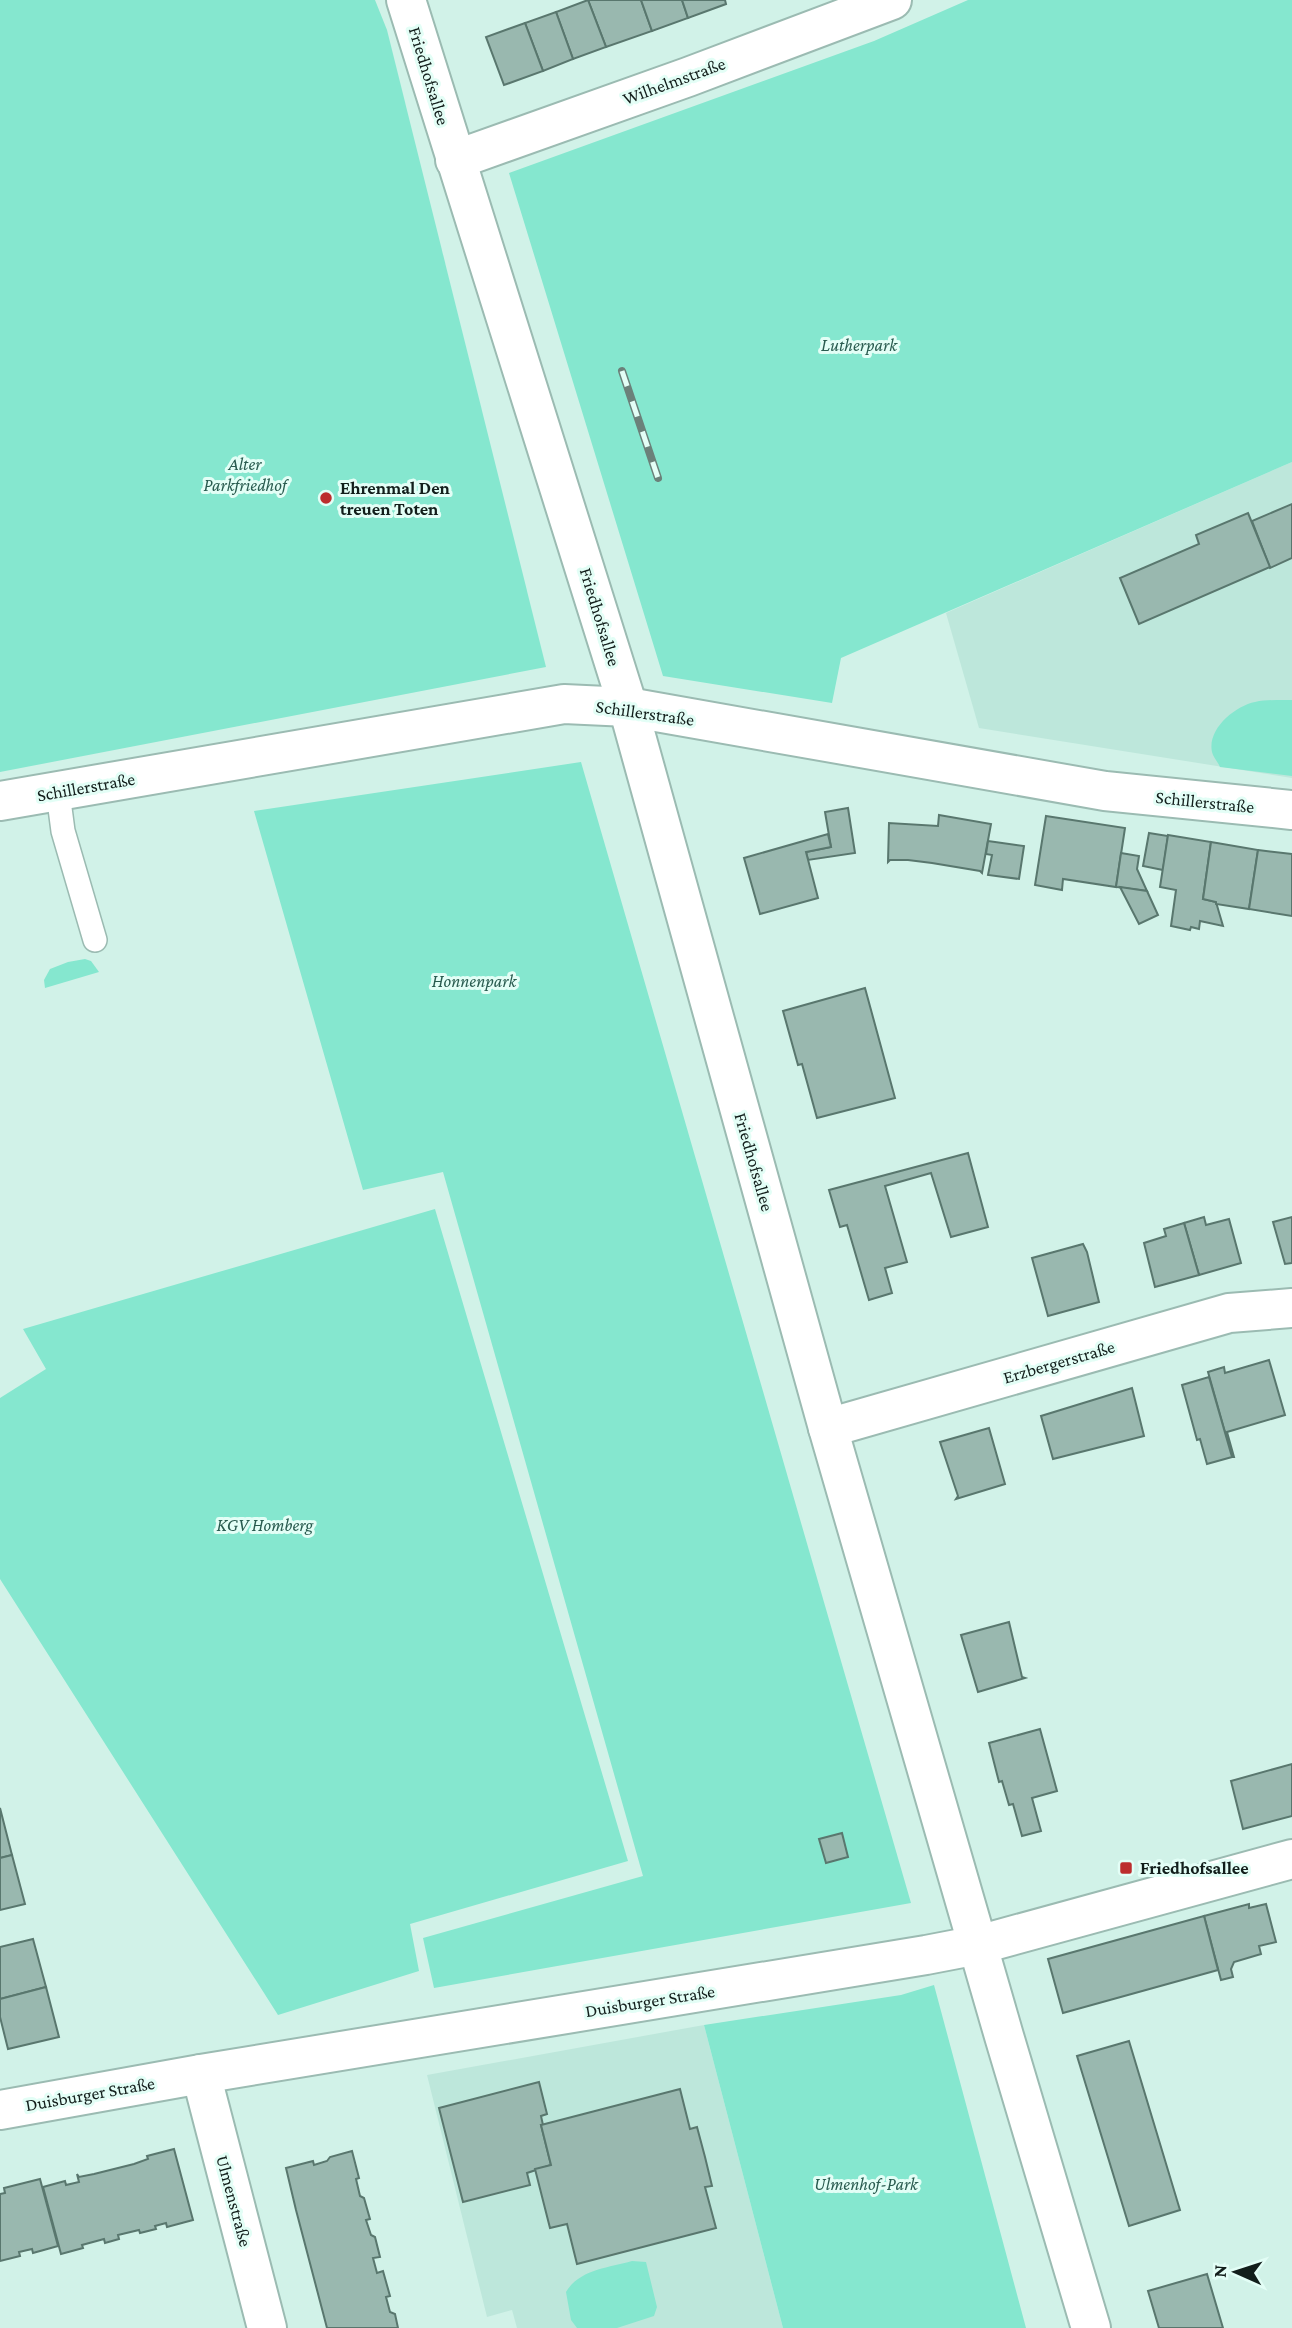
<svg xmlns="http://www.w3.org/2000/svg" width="1292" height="2328" font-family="'Crimson Pro',serif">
  <rect width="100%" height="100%" fill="#d1f2e8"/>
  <g fill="#bde7db">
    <polygon points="1292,462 1292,778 979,728 946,613"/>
    <polygon points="704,2025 783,2328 517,2328 512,2310 487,2317 427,2075"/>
  </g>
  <g fill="#85e7cf">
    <polygon points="0,0 375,0 387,30 546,667 0,772"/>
    <polygon points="968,0 1292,0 1292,462 841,658 832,703 663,676 509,173 874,41"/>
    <path d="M1283,700H1292V776L1220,767C1218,762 1213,757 1212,752C1207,729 1235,706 1255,702C1264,700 1274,700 1283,700Z"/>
    <polygon points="581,762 911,1903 434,1988 423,1938 643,1876 443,1172 363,1190 254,811"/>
    <polygon points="85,959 91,961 99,972 45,988 44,980 50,969 68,962"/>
    <polygon points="435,1209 628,1861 410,1924 419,1971 278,2015 0,1579 0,1398 46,1369 23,1329"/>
    <polygon points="934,1985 1026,2328 783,2328 704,2025 901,1995"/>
    <path d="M632,2261L646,2262L657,2307L654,2316L617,2328H577L571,2320L566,2292C580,2269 608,2268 632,2261Z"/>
  </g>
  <g fill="#99b8af" stroke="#59776e" stroke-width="2">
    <polygon points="588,0 641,0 652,31 606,47"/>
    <polygon points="588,0 606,47 573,59 556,12"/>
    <polygon points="641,0 682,0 688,18 652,31"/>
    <polygon points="682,0 725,0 726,4 688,18"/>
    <polygon points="556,12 573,59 543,71 525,23"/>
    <polygon points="525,23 543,71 504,85 486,37"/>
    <polygon points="1292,504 1292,558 1270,568 1252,521"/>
    <polygon points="1248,513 1270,567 1139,624 1120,578 1199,544 1196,535"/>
    <polygon points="848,808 855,853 808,860 806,852 831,847 825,812"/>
    <polygon points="939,815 991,824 982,873 980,871 932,863 908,860 890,860 888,862 889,823 938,826"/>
    <polygon points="1046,816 1125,828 1116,887 1063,879 1062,890 1035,885"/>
    <polygon points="1149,833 1168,836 1163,870 1143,866"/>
    <polygon points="828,834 831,847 806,852 818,898 760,914 744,858"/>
    <polygon points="1168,835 1211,842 1203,899 1216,902 1223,926 1200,921 1199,929 1191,927 1190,930 1171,926 1176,890 1160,887"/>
    <polygon points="988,841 1024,846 1019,879 988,875 992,855 986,854"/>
    <polygon points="1211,842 1258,850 1249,909 1216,904 1216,902 1203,899"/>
    <polygon points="1258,850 1292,854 1292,916 1249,909"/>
    <polygon points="1121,853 1139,856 1137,869 1147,891 1116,887"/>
    <polygon points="1120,887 1147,891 1158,915 1139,924"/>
    <polygon points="865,988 895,1098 817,1118 802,1064 798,1065 783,1011"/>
    <polygon points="968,1153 988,1227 951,1237 931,1173 885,1186 907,1262 885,1268 892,1293 869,1300 847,1225 840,1227 829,1190"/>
    <polygon points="1204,1217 1206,1225 1229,1219 1241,1263 1199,1275 1184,1223"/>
    <polygon points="1292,1217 1292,1263 1285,1264 1273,1222"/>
    <polygon points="1184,1223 1199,1275 1155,1287 1144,1243 1166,1236 1164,1229"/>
    <polygon points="1083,1244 1087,1252 1099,1302 1048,1316 1032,1258"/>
    <polygon points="1269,1360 1285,1415 1227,1432 1234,1457 1232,1457 1208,1372 1224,1367 1225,1373"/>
    <polygon points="1209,1377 1232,1457 1207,1464 1200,1439 1197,1440 1182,1385"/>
    <polygon points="1132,1388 1144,1436 1053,1459 1041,1416"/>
    <polygon points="989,1428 1005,1484 956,1499 958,1496 940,1442"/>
    <polygon points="1009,1622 1022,1677 1025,1678 978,1692 961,1635"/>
    <polygon points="1040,1729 1057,1791 1032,1798 1041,1831 1022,1836 1013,1804 1009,1805 1002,1781 999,1782 989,1743"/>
    <polygon points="1292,1764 1292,1816 1243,1829 1231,1781"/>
    <polygon points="0,1808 12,1855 0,1858"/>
    <polygon points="842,1833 848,1857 826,1863 819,1839"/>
    <polygon points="12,1855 25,1904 0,1910 0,1858"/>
    <polygon points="1249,1904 1249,1908 1266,1904 1276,1942 1259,1946 1261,1954 1234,1962 1231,1969 1233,1977 1221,1980 1204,1916"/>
    <polygon points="1204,1916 1218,1970 1063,2013 1048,1959"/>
    <polygon points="33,1939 46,1987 0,1999 0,1947"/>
    <polygon points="46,1987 59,2037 8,2049 0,2017 0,1999"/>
    <polygon points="1129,2041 1180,2210 1129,2226 1077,2056"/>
    <polygon points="539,2082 547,2114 541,2116 543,2125 541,2125 551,2165 527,2173 530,2185 463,2202 439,2108"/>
    <polygon points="680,2089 690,2129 697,2127 705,2157 712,2186 705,2187 716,2228 577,2264 567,2224 550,2228 535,2169 551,2165 541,2125"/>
    <polygon points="174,2149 193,2220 167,2227 166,2223 155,2226 156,2229 140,2233 139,2230 118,2235 119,2239 105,2243 104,2239 82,2245 83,2248 61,2254 43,2187 65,2181 66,2185 79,2182 77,2174 79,2177 94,2174 134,2164 148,2159 147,2156"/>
    <polygon points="352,2151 359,2178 356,2179 360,2196 364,2198 370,2219 366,2220 371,2235 375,2237 380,2257 373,2258 377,2273 383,2271 390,2296 386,2297 390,2312 395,2314 398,2328 327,2328 296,2210 286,2168 313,2161 314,2165 327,2161 330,2157"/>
    <polygon points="40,2179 58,2246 33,2253 32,2249 19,2252 20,2256 0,2261 0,2194 5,2193 4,2188"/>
    <polygon points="1207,2274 1223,2328 1159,2328 1148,2291"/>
  </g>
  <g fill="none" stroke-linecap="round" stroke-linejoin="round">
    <g stroke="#9bbbb2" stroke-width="26">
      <polyline id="service" points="58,793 63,831 95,940"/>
    </g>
    <g stroke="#9bbbb2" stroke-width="42">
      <g id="minor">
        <polyline points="406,0 628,707 828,1428 1004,2036 1091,2328"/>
        <polyline points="455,160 688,77 892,0"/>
        <polyline points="0,801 564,704 628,707 1105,791 1292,810"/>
        <polyline points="828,1428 1229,1313 1292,1308"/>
        <polyline points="201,2074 267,2328"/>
        <polyline points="0,2110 201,2074 926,1955 978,1945 1292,1859"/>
      </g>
    </g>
    <use href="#service" stroke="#fff" stroke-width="23"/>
    <use href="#minor" stroke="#fff" stroke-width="38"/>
    <g stroke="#6b817a" stroke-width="8">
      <polyline id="rail" points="622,371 658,478"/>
    </g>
    <use href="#rail" stroke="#e3fef6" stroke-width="5" stroke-dasharray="16" stroke-linecap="butt"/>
  </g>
  <g fill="#bc2d2e" stroke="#e3fef6" stroke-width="2.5">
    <circle cx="326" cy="498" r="7"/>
    <rect x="1119" y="1861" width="14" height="14" rx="3.5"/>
  </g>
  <g text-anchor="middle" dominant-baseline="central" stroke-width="6" stroke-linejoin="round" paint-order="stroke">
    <g font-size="18" fill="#121e1b" stroke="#e3fef6">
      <text transform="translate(429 76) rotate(73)">Friedhofsallee</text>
      <text transform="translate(674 81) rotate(-20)">Wilhelmstraße</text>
      <text transform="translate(600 617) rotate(73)">Friedhofsallee</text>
      <text transform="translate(645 713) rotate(8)">Schillerstraße</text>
      <text transform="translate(86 787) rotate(-10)">Schillerstraße</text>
      <text transform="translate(1205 802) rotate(6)">Schillerstraße</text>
      <text transform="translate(754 1162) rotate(74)">Friedhofsallee</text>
      <text transform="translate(1059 1362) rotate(-16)">Erzbergerstraße</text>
      <text transform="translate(650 2001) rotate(-9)">Duisburger Straße</text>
      <text transform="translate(90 2094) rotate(-10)">Duisburger Straße</text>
      <text transform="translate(234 2201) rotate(75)">Ulmenstraße</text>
    </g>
    <g font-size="18" font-style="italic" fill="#295b4f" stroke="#e3fef6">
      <text x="859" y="345">Lutherpark</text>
      <text x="245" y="464">Alter<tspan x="245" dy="21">Parkfriedhof</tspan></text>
      <text x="474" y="981">Honnenpark</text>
      <text x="265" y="1525">KGV Homberg</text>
      <text x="866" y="2184">Ulmenhof-Park</text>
    </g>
    <g font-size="18" font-weight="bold" fill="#121e1b" stroke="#e3fef6" text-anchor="start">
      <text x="340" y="488">Ehrenmal Den<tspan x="340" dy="21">treuen Toten</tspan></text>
      <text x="1140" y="1868">Friedhofsallee</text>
    </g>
  </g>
  <g transform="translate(1236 2272) rotate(273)" stroke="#e3fef6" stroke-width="5" paint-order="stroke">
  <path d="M0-5L12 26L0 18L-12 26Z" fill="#121e1b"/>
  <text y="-10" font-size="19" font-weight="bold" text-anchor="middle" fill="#121e1b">N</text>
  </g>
</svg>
